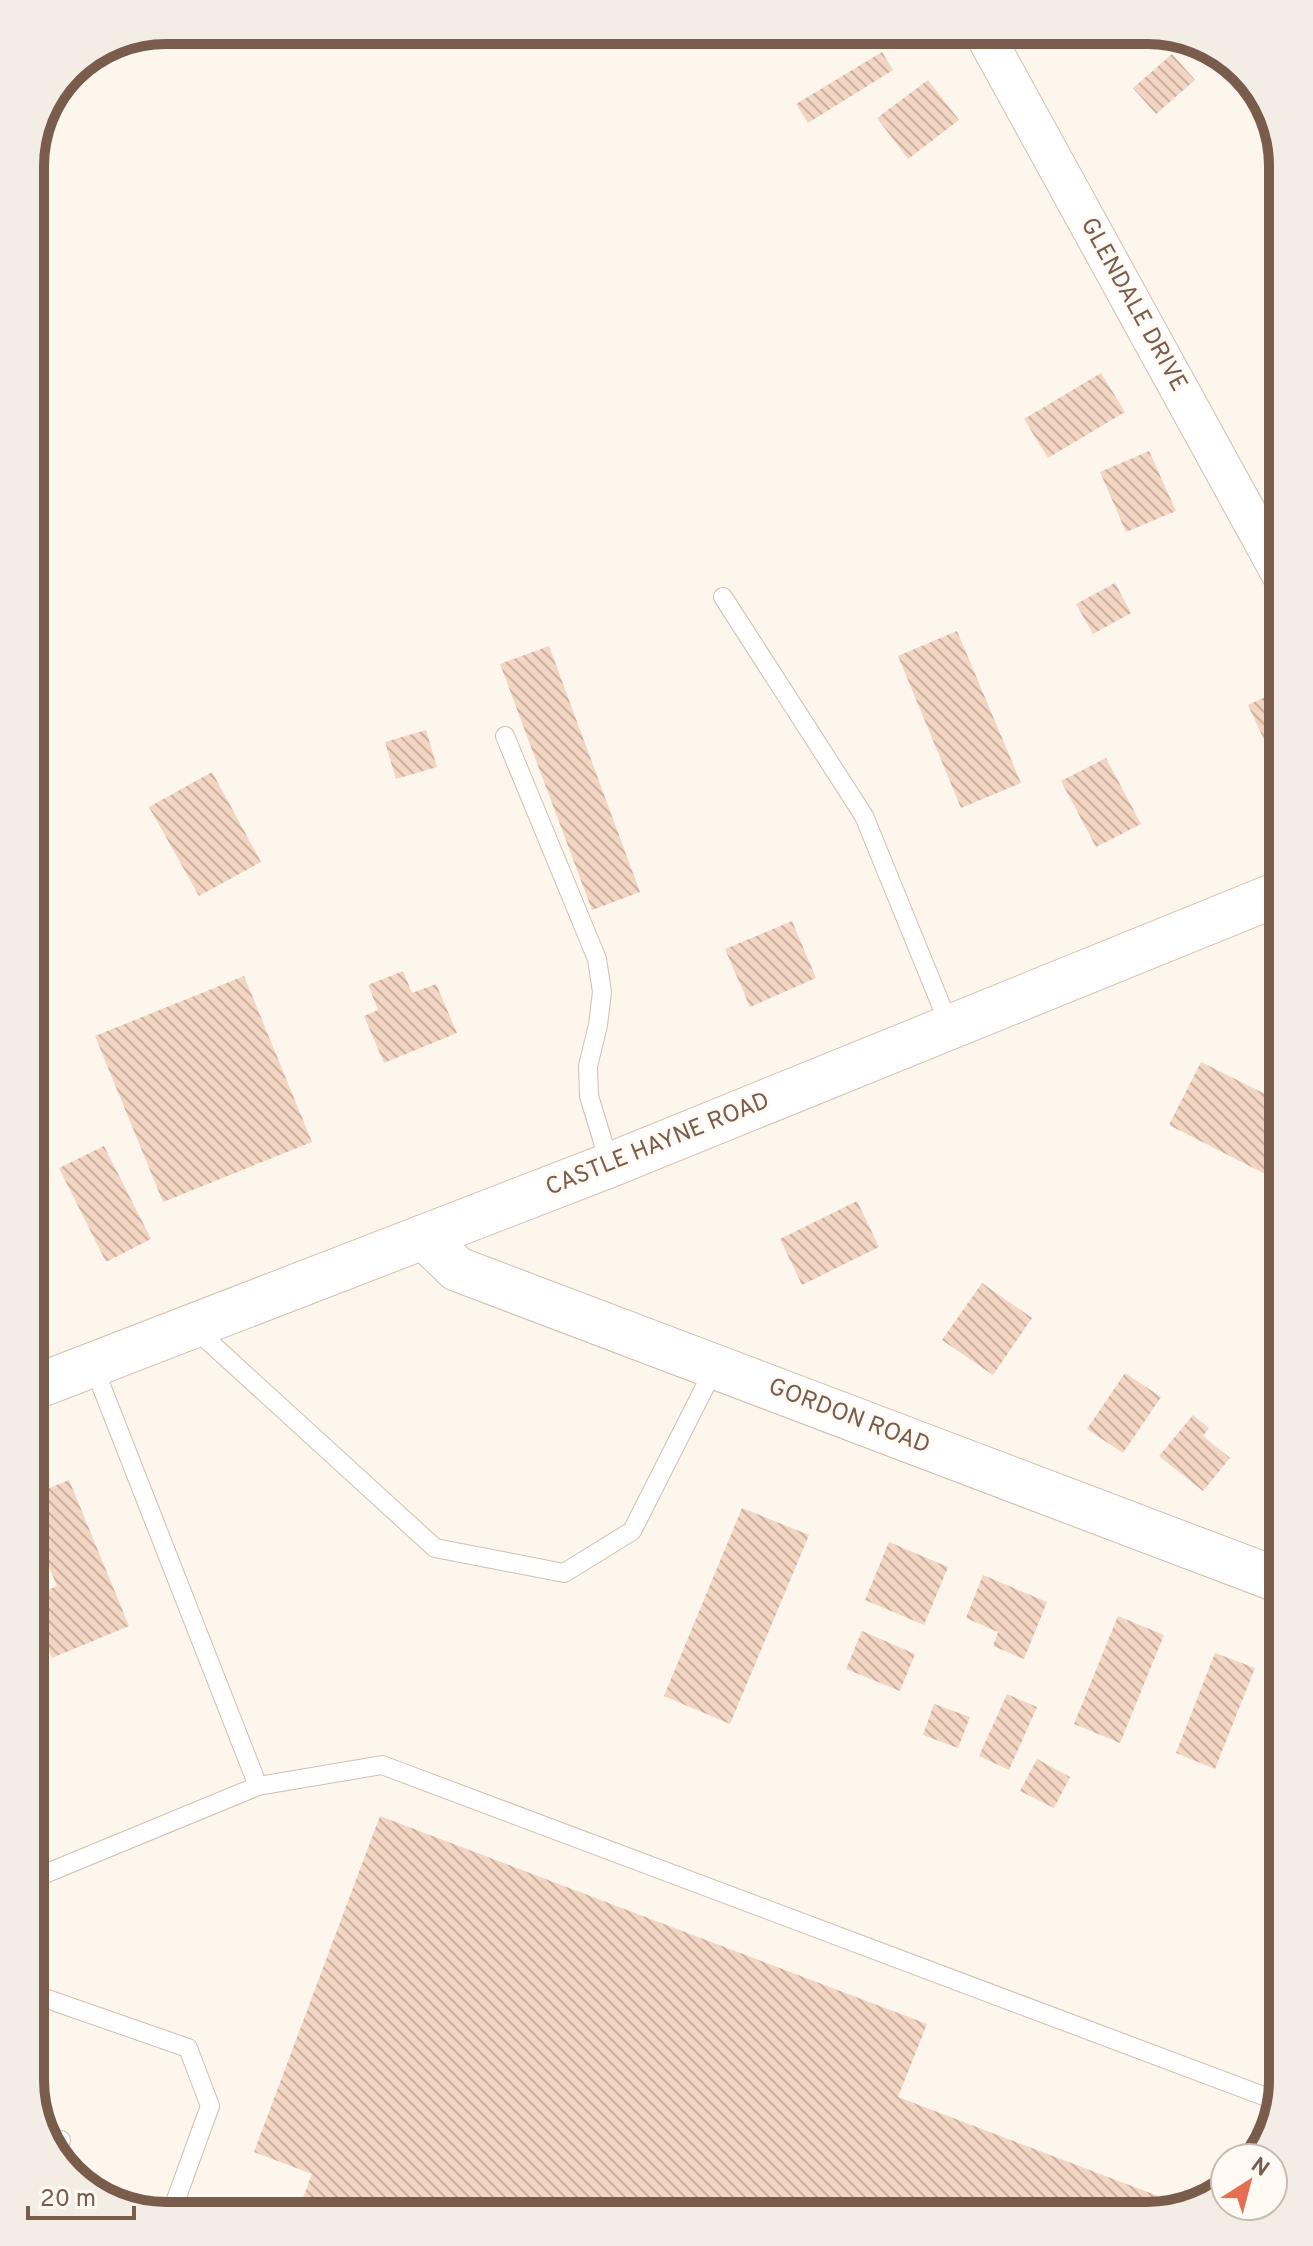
<svg xmlns="http://www.w3.org/2000/svg" width="1313" height="2246" font-family="Overpass,sans-serif">
  <defs>
    <pattern id="building-back-hatch" width="6" height="6" patternUnits="userSpaceOnUse" patternTransform="scale(2)"><rect width="6" height="6" fill="#f3d5c3"/><path d="M-1 5l2 2M0 0l6 6M5-1l2 2" fill="none" stroke="#cab0a1"/></pattern>
  </defs>
  <rect width="100%" height="100%" fill="#fdf6ec"/>
  <g fill="url(#building-back-hatch)">
    <polygon points="882,52 893,70 808,123 796,104"/>
    <polygon points="1172,54 1195,80 1156,114 1133,88"/>
    <polygon points="928,80 959,120 908,159 877,118"/>
    <polygon points="1101,373 1125,412 1048,458 1024,419"/>
    <polygon points="1149,451 1176,511 1126,532 1100,472"/>
    <polygon points="1115,583 1131,613 1093,634 1076,604"/>
    <polygon points="957,631 1021,783 961,808 898,656"/>
    <polygon points="549,646 640,892 592,910 500,664"/>
    <polygon points="1283,689 1283,781 1248,705"/>
    <polygon points="426,730 437,767 396,779 385,742"/>
    <polygon points="1106,758 1141,824 1096,847 1061,781"/>
    <polygon points="212,772 261,862 199,896 149,807"/>
    <polygon points="792,921 816,978 750,1007 725,949"/>
    <polygon points="403,971 412,993 436,984 457,1033 384,1063 364,1016 378,1010 368,985"/>
    <polygon points="244,976 312,1142 163,1202 95,1036"/>
    <polygon points="1201,1062 1283,1103 1283,1183 1169,1125"/>
    <polygon points="104,1146 151,1239 106,1262 59,1168"/>
    <polygon points="857,1201 879,1247 802,1285 780,1239"/>
    <polygon points="982,1283 1032,1318 993,1375 942,1340"/>
    <polygon points="1125,1373 1161,1397 1123,1453 1087,1429"/>
    <polygon points="1193,1415 1209,1428 1203,1436 1230,1458 1203,1491 1159,1456"/>
    <polygon points="69,1480 129,1626 52,1658 30,1604 30,1598 57,1586 39,1544 30,1547 30,1496"/>
    <polygon points="742,1508 809,1535 730,1724 664,1696"/>
    <polygon points="889,1542 948,1567 924,1625 865,1600"/>
    <polygon points="983,1575 1047,1602 1024,1659 993,1646 998,1632 966,1618"/>
    <polygon points="1118,1616 1164,1635 1120,1743 1074,1724"/>
    <polygon points="862,1631 915,1654 900,1691 846,1669"/>
    <polygon points="1215,1653 1255,1668 1215,1769 1176,1753"/>
    <polygon points="1007,1694 1037,1707 1009,1770 979,1756"/>
    <polygon points="934,1704 970,1717 958,1748 923,1735"/>
    <polygon points="1037,1759 1070,1777 1054,1808 1020,1791"/>
    <polygon points="380,1816 927,2024 898,2097 1187,2207 1146,2216 296,2216 312,2174 254,2152"/>
  </g>
  <g fill="none" stroke-linecap="round" stroke-linejoin="round">
    <g stroke="#d1beb0" stroke-width="20">
      <g id="service">
        <polyline points="723,597 864,816 950,1027"/>
        <polyline points="505,736 597,959 602,992 598,1025 588,1066 589,1096 610,1165"/>
        <polyline points="194,1328 435,1548 564,1573 632,1531 715,1367"/>
        <polyline points="258,1786 382,1765 1277,2101"/>
        <polyline points="30,1880 258,1786 93,1365"/>
        <polyline points="30,1993 188,2048 210,2106 170,2216"/>
        <polyline points="56,2154 61,2140"/>
      </g>
    </g>
    <g stroke="#d1beb0" stroke-width="40">
      <polyline id="minor" points="983,32 1283,578"/>
    </g>
    <g stroke="#d1beb0" stroke-width="46">
      <polyline id="tertiary" points="424,1237 457,1269 1283,1582"/>
    </g>
    <g stroke="#d6c0b0" stroke-width="46">
      <polyline id="secondary" points="30,1389 610,1165 1283,892"/>
    </g>
    <use href="#service" stroke="#fff" stroke-width="18"/>
    <use href="#minor" stroke="#fff" stroke-width="38"/>
    <use href="#tertiary" stroke="#fff" stroke-width="44"/>
    <use href="#secondary" stroke="#fff" stroke-width="44"/>
  </g>
  <g text-anchor="middle" dominant-baseline="central" stroke-width="6" stroke-linejoin="round" paint-order="stroke">
    <g font-size="24" fill="#7a5c4d" stroke="#fffaf3">
      <text transform="translate(1133 305) rotate(61)">GLENDALE DRIVE</text>
      <text transform="translate(658 1145) rotate(-22)">CASTLE HAYNE ROAD</text>
      <text transform="translate(849 1417) rotate(21)">GORDON ROAD</text>
    </g>
  </g>
  <path d="M0 0H1313V2246H0ZM166 44H1147A122 122 0 0 1 1269 166V2080A122 122 0 0 1 1147 2202H166A122 122 0 0 1 44 2080V166A122 122 0 0 1 166 44Z" fill="#f4ede6" fill-rule="evenodd"/>
  <path fill="none" stroke="#7a5c4d" stroke-width="10" d="M166 44H1147A122 122 0 0 1 1269 166V2080A122 122 0 0 1 1147 2202H166A122 122 0 0 1 44 2080V166A122 122 0 0 1 166 44Z"/>
  <g transform="translate(1249 2182) rotate(36)"><circle r="38" fill="#fffaf3" stroke="#cabbb1" stroke-width="2"/>
  <path d="M0-6L14 30L0 20L-14 30Z" fill="#e76f51"/>
  <text y="-12" font-size="22" font-weight="bold" text-anchor="middle" fill="#7a5c4d">N</text>
  </g>
  <path d="M28 2206v12h106v-12" fill="none" stroke="#7a5c4d" stroke-width="4"/>
  <text x="40" y="2206" font-size="24" fill="#7a5c4d" stroke="#fffaf3" stroke-width="6" paint-order="stroke">20 m</text>
</svg>
